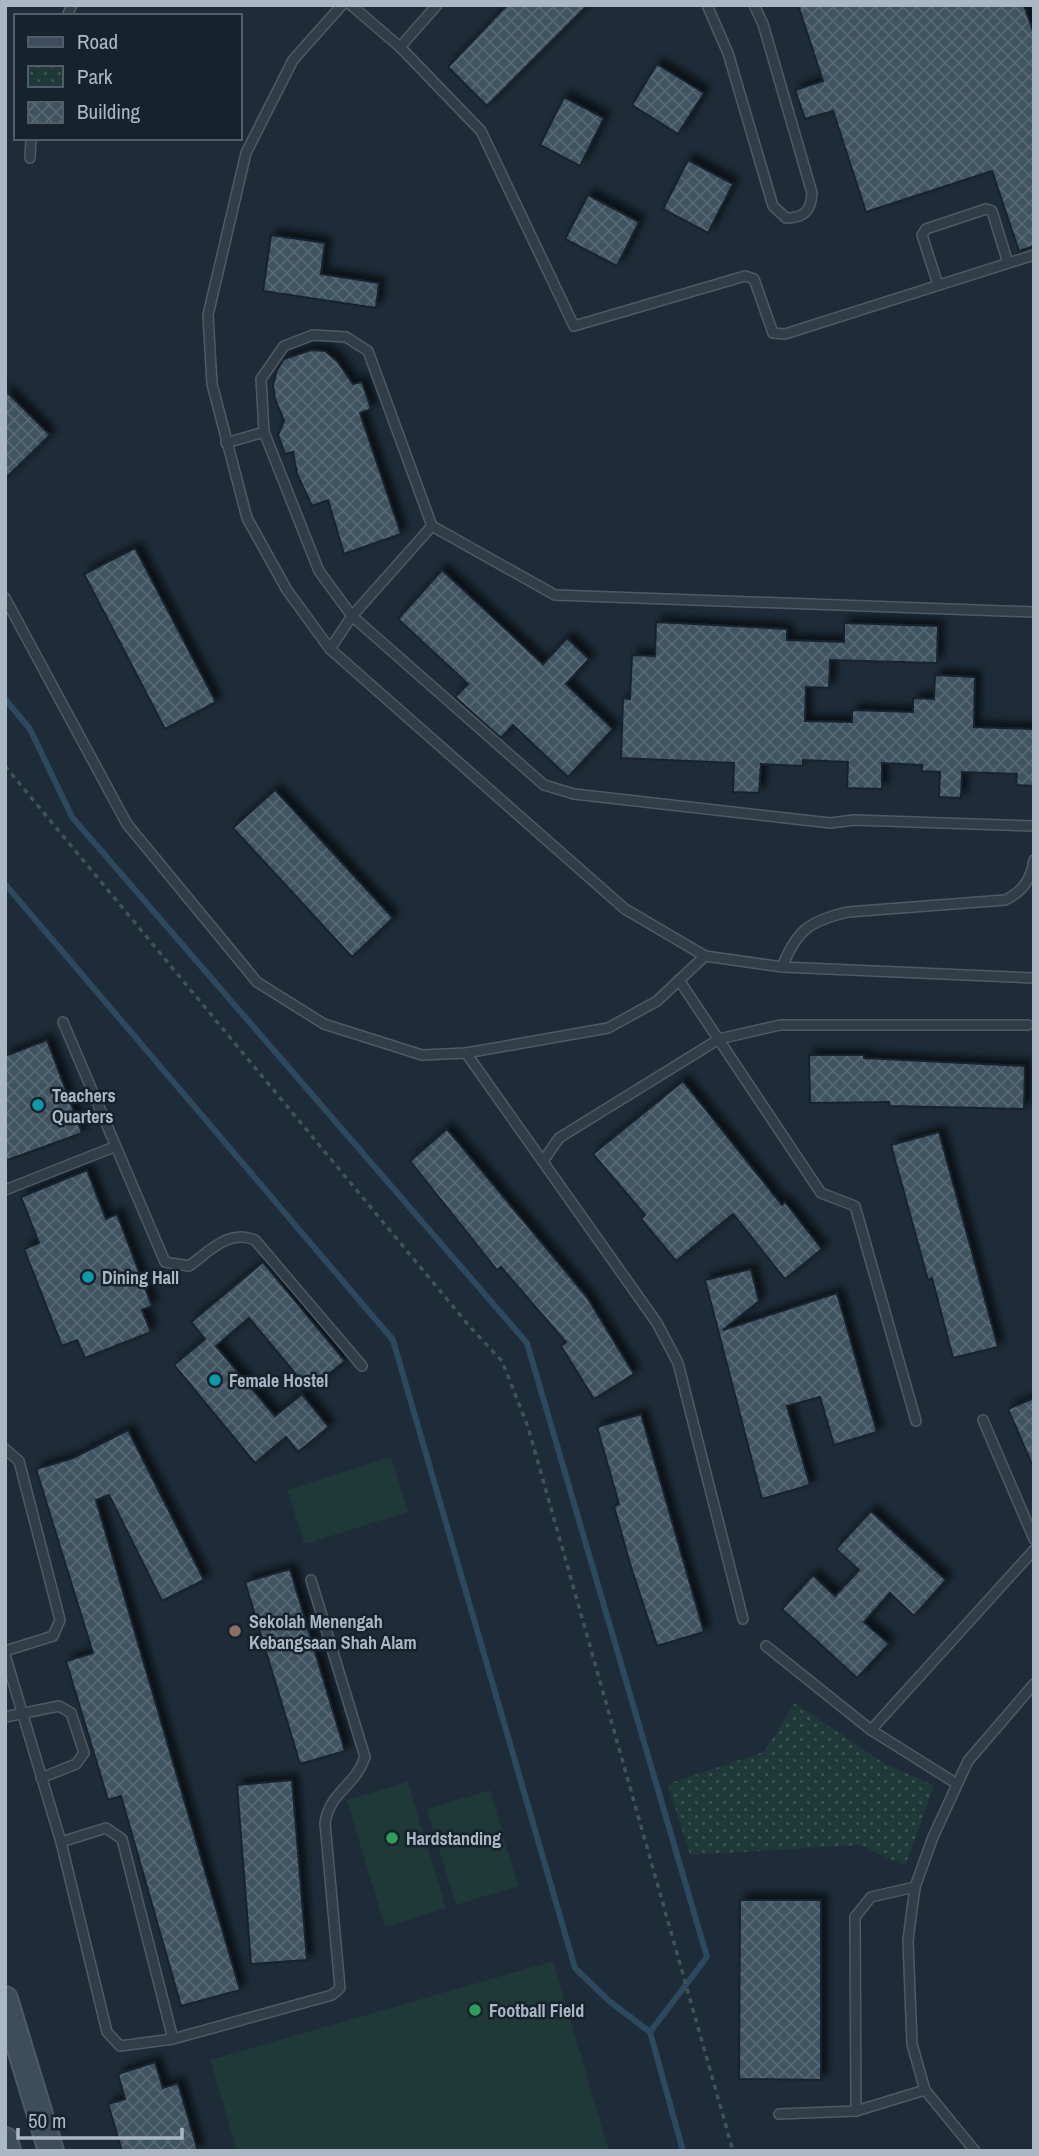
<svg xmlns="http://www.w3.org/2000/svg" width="1039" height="2156" font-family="'Archivo Narrow',sans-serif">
  <defs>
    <pattern id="park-dots" width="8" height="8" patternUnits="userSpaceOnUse" patternTransform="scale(1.75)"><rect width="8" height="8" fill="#1f3938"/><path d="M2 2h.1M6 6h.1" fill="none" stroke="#3d5453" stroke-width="1.8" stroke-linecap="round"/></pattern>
    <pattern id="building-cross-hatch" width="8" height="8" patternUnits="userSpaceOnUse" patternTransform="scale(1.75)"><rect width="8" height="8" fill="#3f5260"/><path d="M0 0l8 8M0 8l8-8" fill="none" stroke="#586975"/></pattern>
    <filter id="shadow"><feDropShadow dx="6" dy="-6" stdDeviation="3.5" flood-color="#0009"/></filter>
  </defs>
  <rect width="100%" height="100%" fill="#1d2c38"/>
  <polygon fill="url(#park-dots)" points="795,1703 885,1764 934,1785 905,1866 860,1845 690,1855 668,1784 764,1752"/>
  <g fill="#1f3938">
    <polygon points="391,1457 408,1512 305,1544 287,1490"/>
    <polygon points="408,1782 446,1908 385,1927 347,1800"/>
    <polygon points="490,1790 518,1886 456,1905 427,1809"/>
    <polygon points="553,1961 609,2151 237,2151 210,2060"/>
  </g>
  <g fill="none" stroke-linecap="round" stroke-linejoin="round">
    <g stroke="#2c495f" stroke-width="6">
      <polyline points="5,699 30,729 72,817 527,1343 707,1957 650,2032"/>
      <polyline points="5,884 393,1340 575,1968 609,2001 650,2032 683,2151"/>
    </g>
  </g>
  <g fill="url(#building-cross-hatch)" stroke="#18242e" stroke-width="2" filter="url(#shadow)">
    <polygon points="507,5 588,5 487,106 448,67"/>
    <polygon points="798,5 1024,5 1034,34 1034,246 1019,251 992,171 866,212 833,111 805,119 795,90 823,81"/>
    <polygon points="657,64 704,93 678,134 632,105"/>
    <polygon points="564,97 604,118 580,166 540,145"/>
    <polygon points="688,160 733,184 708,233 663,209"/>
    <polygon points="588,195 639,222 617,266 565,239"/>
    <polygon points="271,235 325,243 321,274 379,283 376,308 263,291"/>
    <polygon points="311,350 325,351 337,361 353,384 362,382 371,409 360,413 401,534 344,554 328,500 312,506 297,474 293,452 285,454 278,435 284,421 275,399 273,385 277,370 284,359"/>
    <polygon points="5,390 50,435 5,479"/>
    <polygon points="135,548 216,702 165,729 84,574"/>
    <polygon points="442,570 543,664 567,638 589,659 566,684 613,729 568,777 513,725 501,738 455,697 468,684 398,619"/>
    <polygon points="656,622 787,629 787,640 844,642 844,623 938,626 937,663 830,660 829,688 806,687 805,721 852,722 852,710 913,712 913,698 934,699 935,675 975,677 974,727 1034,729 1034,786 1016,785 1017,774 962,772 961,798 939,797 940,772 922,771 922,765 882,763 882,789 847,788 848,762 803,760 803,766 761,764 759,793 733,792 734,763 621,758 623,698 630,699 632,655 655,656"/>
    <polygon points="275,790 393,918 352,957 233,828"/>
    <polygon points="47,1040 82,1133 5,1161 5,1056"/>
    <polygon points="809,1055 864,1055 864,1058 1025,1066 1024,1109 889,1106 889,1102 810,1103"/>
    <polygon points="683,1081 782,1205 785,1202 822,1249 785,1279 733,1214 676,1261 641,1219 645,1215 593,1154"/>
    <polygon points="447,1129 587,1297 634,1374 594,1399 561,1346 566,1342 501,1267 497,1270 410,1161"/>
    <polygon points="939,1132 998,1347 953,1358 932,1278 928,1280 891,1145"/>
    <polygon points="87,1170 106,1219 117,1214 152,1306 142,1310 151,1332 85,1358 77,1340 62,1346 24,1249 39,1243 21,1197"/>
    <polygon points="263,1262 345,1361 309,1390 249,1318 216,1346 275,1416 302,1394 329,1427 298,1452 286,1437 255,1463 174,1365 205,1339 191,1322"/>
    <polygon points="751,1269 759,1301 723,1330 837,1293 877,1432 834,1445 820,1397 787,1406 810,1485 762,1499 705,1280"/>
    <polygon points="1034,1398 1034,1469 1008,1409"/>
    <polygon points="641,1414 704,1632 657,1646 630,1564 614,1506 619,1504 597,1427"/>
    <polygon points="128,1430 204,1580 162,1601 109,1495 96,1500 240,1990 181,2006 121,1796 108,1800 66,1661 93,1653 36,1469 73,1458"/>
    <polygon points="871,1511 946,1580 914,1616 890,1593 864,1622 889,1644 857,1678 782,1609 813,1575 835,1596 859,1570 836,1549"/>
    <polygon points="290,1569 345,1751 300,1764 245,1582"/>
    <polygon points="292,1780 307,1960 251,1964 237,1785"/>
    <polygon points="740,1900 821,1900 821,2080 739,2079"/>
    <polygon points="155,2062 163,2088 178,2083 198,2151 122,2151 108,2104 125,2099 118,2074"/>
  </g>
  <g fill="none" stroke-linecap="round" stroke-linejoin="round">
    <g stroke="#4e5b66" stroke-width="12">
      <g id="lane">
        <polyline points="342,5 293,60 246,153 208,315 212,384 247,518 287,590 330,649 625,909 705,956 782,967 1034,978"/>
        <polyline points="351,5 400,47 481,131 574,326 745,276 754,279 773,333 785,334 1034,255"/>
        <path d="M707,5L728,53L773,206L786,218C804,218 811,211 812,193L763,24L754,5"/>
        <polyline points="67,16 72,5"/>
        <polyline points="400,47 437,5"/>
        <polyline points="30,158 31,138"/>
        <polyline points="938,285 922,235 926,229 986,209 992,211 1008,263"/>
        <polyline points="226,443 264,432"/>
        <polyline points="432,526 555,595 1034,612"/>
        <polyline points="5,598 127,824 257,982 324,1024 422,1055 466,1053 608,1028 657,1001 705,956"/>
        <polyline points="330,649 352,616 432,526 368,351 346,337 313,335 284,346 261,379 264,432 319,571 352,616 544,785 574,794 830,823 854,820 1034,826"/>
        <path d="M782,967C797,930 809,921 848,912L1005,900C1023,891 1031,880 1034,860"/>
        <polyline points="679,980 821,1193 855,1206 916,1421"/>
        <path d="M63,1022L165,1262L189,1266C210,1251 228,1229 255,1240L362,1366"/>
        <polyline points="466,1053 657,1323 678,1363 743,1619"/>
        <polyline points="543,1161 559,1138 719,1039 780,1025 1028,1025"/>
        <polyline points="5,1190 114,1147"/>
        <polyline points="983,1420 1034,1539"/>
        <polyline points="5,1449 19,1461 60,1620 53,1636 5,1651"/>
        <polyline points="766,1646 871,1730"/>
        <path d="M5,1655L61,1842L107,2032L120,2046L173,2039L332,1995L340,1988L325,1823C330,1791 355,1787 365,1757L311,1580"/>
        <polyline points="5,1717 59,1706 71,1713 84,1753 76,1764 41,1778"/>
        <polyline points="957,1784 871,1730 1034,1550"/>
        <polyline points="61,1842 106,1828 122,1839 173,2039"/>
        <polyline points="856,2111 855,1917 871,1897 915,1887"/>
        <polyline points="779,2114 856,2111 925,2090"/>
        <polyline points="975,2151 925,2090 912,2044 908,1940 915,1887 933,1837 968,1761 1034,1684"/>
      </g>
    </g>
    <g stroke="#4e5b66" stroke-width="28">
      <g id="secondary">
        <polyline points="5,1999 51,2151"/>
        <polyline points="5,2140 8,2151"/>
      </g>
    </g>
    <polyline stroke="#3c5555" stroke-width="3.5" stroke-dasharray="5 5" stroke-linecap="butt" points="5,766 470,1327 502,1361 528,1427 733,2151"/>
    <use href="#lane" stroke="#313e48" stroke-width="9"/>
    <use href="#secondary" stroke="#3e4d5c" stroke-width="24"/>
  </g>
  <g fill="#0f9aa8" stroke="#16222c" stroke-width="2.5">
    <circle cx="38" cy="1105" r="7"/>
    <circle cx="88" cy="1277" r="7"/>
    <circle cx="215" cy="1380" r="7"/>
  </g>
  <circle fill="#8d6e63" stroke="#16222c" stroke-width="2.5" cx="235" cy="1631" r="7"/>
  <g fill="#2e9e5b" stroke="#16222c" stroke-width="2.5">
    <circle cx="392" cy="1838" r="7"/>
    <circle cx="475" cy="2010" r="7"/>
  </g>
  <g text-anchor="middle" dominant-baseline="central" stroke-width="5" stroke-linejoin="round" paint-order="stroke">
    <g font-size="18" font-weight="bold" fill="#aab8c6" stroke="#16222c" text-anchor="start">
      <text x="52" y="1095">Teachers<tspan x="52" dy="21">Quarters</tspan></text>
      <text x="102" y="1277">Dining Hall</text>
      <text x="229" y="1380">Female Hostel</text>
      <text x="249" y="1621">Sekolah Menengah<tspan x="249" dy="21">Kebangsaan Shah Alam</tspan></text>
      <text x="406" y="1838">Hardstanding</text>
      <text x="489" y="2010">Football Field</text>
    </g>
  </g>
  <rect width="1039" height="2156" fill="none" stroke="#aab8c6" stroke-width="14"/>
  <rect x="14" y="14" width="228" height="126" fill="#16222c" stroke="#515e6a" stroke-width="2"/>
  <rect x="28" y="37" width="35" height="10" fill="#3e4d5c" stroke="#515e6a" stroke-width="2"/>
  <text x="77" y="49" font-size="21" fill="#aab8c6">Road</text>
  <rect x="28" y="66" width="35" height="21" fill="url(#park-dots)" stroke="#515e6a" stroke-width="2"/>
  <text x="77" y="84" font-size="21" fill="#aab8c6">Park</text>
  <rect x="28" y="102" width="35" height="21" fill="url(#building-cross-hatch)" stroke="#515e6a" stroke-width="2"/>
  <text x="77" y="119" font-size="21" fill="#aab8c6">Building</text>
  <path d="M18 2128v10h164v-10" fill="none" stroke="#aab8c6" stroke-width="3.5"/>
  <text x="28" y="2128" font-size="21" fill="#aab8c6" stroke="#16222c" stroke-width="5" paint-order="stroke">50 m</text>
</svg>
